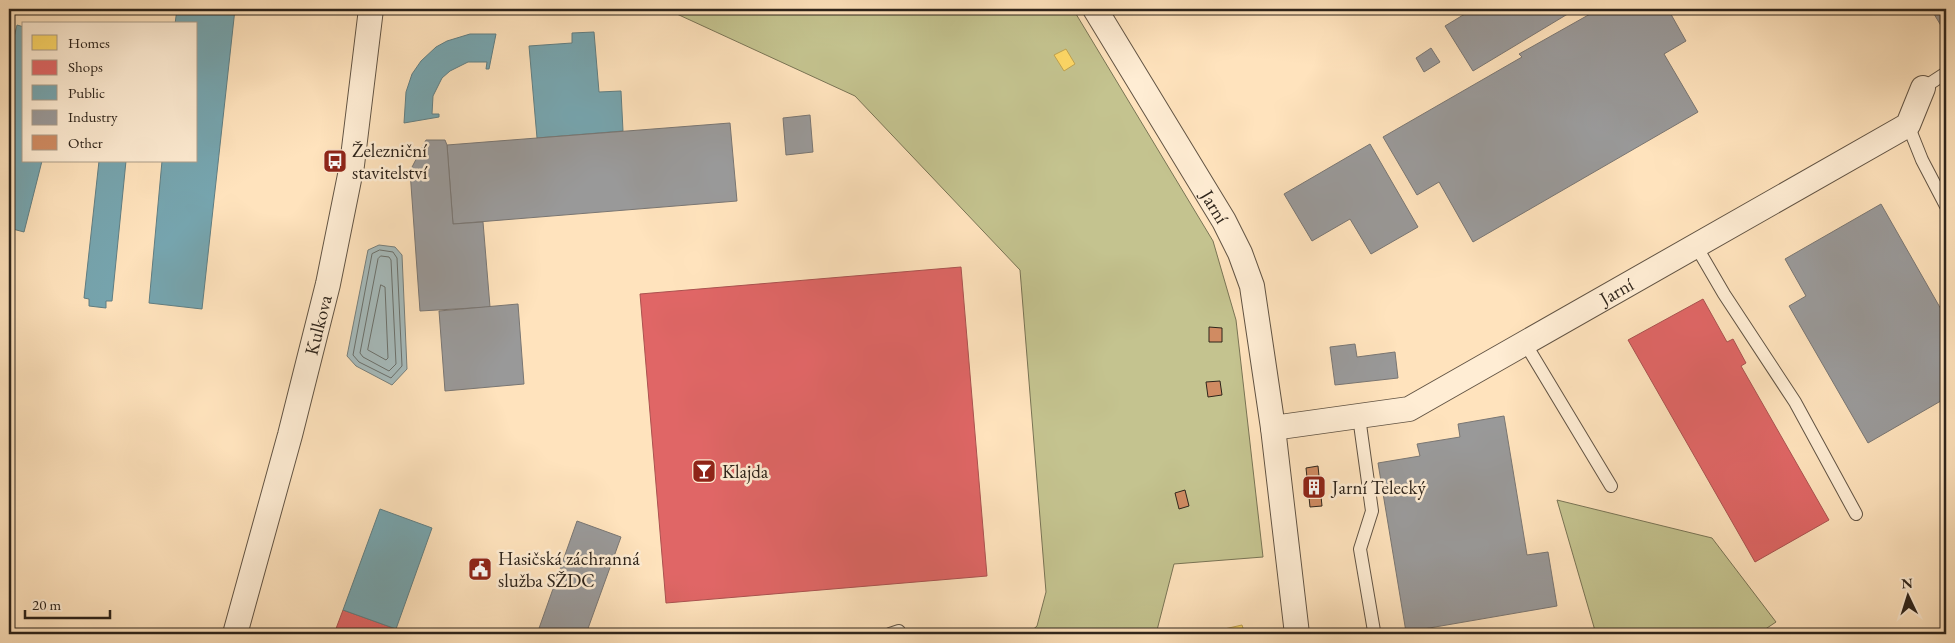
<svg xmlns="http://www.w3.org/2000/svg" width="1955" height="643" font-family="'EB Garamond',serif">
  <rect width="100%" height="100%" fill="#ffe3bd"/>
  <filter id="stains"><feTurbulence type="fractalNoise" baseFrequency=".004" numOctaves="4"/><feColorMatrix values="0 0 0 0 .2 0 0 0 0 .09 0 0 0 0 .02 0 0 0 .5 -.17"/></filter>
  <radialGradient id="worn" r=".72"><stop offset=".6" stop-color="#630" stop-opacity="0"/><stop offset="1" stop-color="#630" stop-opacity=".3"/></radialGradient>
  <g fill="#c4c38f" stroke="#797455">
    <polygon points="666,9 1073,9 1213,241 1236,320 1263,557 1174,564 1156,634 1028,634 1037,626 1046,592 1020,270 855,96"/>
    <polygon points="1557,500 1712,538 1776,622 1758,634 1596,634"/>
  </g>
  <polygon fill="#a6bbbc" stroke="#767f7c" points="379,245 395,247 402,255 407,369 392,385 356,366 347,356 368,250"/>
  <g fill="#ffd966" stroke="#c0a350">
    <polygon points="1066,49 1075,64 1064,71 1054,55"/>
    <polygon points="1242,625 1245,634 1212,634 1211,632"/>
  </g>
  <g fill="#e06666" stroke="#ab5250">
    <polygon points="961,267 987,576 666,603 640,294"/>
    <polygon points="1703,299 1727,342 1733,339 1746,363 1741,366 1829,520 1755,562 1628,340"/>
    <polygon points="343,610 396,629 394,634 334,634"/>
  </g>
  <g fill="#76a5af" stroke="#607e83">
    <polygon points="177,9 235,9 202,309 149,303 162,161 196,161 196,24 175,24"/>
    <polygon points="17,25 24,27 24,161 42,161 24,232 9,228 9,58"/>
    <polygon points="594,32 599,92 621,91 623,131 537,138 529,46 572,43 572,33"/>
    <polygon points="470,34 496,34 489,69 486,69 487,62 468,62 450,71 442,78 433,96 432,114 439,114 439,117 404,123 406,92 412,74 421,61 436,47 447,41"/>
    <polygon points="99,161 126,161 112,301 106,301 106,308 89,306 89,299 84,298"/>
    <polygon points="380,509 432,528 396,629 343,610"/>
  </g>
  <g fill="#999" stroke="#797673">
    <polygon points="1473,9 1576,9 1473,71 1445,26"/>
    <polygon points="1599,9 1668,9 1686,41 1664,54 1698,112 1473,242 1439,182 1417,195 1383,137 1522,57 1519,54"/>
    <polygon points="1931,9 1946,9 1946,34"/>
    <polygon points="1431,48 1440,62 1424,72 1416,58"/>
    <polygon points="810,115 813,152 786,155 783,118"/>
    <polygon points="730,123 737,201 453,224 447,145"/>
    <polygon points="426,140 445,140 447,145 453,224 483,222 490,307 420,311 410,171"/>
    <polygon points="1370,144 1418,227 1371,254 1350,219 1312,241 1284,194"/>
    <polygon points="1881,204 1946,318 1946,398 1868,443 1789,306 1806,296 1785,259"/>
    <polygon points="518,304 524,384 445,391 439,311"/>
    <polygon points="1355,344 1357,357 1395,352 1398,378 1335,385 1330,347"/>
    <polygon points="1504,416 1527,555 1548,552 1557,606 1406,632 1378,463 1420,456 1417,444 1460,437 1458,424"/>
    <polygon points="577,521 621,537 586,634 537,634"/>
  </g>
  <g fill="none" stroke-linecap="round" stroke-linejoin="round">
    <g stroke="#6a706c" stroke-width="1">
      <polygon points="380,250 393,252 397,258 402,366 391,378 359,362 353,355 372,254"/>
      <polygon points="381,256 389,257 391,260 396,364 389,371 363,357 360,353 378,259"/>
      <polygon points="381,285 385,287 388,358 386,360 368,350"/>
    </g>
  </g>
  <g fill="#d08b62" stroke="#2e241b">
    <polygon points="1209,327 1222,328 1222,342 1209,342"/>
    <polygon points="1220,381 1222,395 1208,397 1206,382"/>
    <polygon points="1318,466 1322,506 1310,507 1306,468"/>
    <polygon points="1185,490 1189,506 1179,509 1175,493"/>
  </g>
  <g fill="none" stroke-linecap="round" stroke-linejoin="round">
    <g stroke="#625444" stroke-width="14">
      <g id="lane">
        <polyline points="1923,88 1946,73"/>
        <polyline points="1908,125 1922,160 1946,206"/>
        <polyline points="1696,246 1724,294 1795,402 1856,514"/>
        <polyline points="1525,343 1611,486"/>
        <polyline points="1359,417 1372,511 1360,549 1374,631"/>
        <polyline points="890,634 899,631"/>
      </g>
    </g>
    <g stroke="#625444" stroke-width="26">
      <g id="street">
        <path id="s1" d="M1095,9L1224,221L1240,253L1252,286L1273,428L1297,634"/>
        <path id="s2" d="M1273,428L1409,409L1908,125L1923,88"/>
        <path id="s3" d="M235,634L290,435L328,284L352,165L371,9"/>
      </g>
    </g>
    <use href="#lane" stroke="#ffedd4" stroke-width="12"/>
    <use href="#street" stroke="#ffedd4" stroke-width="24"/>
  </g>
  <defs>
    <g id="bus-square" transform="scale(1.25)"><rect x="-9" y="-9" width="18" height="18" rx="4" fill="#8f2418" stroke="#ffedd4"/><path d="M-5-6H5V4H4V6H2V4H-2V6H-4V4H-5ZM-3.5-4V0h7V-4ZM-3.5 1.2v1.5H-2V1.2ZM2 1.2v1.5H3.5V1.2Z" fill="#fff"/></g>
    <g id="bar-square" transform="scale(1.25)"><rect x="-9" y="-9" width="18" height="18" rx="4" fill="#8f2418" stroke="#ffedd4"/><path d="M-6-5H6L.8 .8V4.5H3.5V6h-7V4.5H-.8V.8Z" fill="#fff"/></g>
    <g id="building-square" transform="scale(1.25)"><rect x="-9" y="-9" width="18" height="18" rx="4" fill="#8f2418" stroke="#ffedd4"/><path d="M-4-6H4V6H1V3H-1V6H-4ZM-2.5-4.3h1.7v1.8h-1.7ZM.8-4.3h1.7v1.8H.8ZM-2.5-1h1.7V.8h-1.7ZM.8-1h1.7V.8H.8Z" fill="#fff"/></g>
    <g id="civic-square" transform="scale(1.25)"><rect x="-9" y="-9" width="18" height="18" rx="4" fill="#8f2418" stroke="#ffedd4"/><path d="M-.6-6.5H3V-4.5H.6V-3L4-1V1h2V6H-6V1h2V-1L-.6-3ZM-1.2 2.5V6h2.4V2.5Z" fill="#fff"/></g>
  </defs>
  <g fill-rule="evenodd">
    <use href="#bus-square" x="335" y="161"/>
    <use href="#bar-square" x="704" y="471"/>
    <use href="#building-square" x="1314" y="487"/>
    <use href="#civic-square" x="480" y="569"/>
  </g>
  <g text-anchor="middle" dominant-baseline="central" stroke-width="5" stroke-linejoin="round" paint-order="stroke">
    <g font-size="19" fill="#2e241b" stroke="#ffedd4" text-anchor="start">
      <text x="352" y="150">Železniční<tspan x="352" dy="22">stavitelství</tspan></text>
      <text x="722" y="471">Klajda</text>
      <text x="1332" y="487">Jarní Telecký</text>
      <text x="498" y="558">Hasičská záchranná<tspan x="498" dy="22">služba SŽDC</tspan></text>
    </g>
    <g font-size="19" fill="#2e241b" stroke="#ffedd4">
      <text stroke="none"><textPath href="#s1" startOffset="231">Jarní</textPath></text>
      <text stroke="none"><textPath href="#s2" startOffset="376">Jarní</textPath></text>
      <text stroke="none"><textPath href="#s3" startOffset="320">Kulkova</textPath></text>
    </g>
  </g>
  <rect width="1955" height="643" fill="none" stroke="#ffe3bd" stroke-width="30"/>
  <rect x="10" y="10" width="1935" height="623" fill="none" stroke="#2e241b" stroke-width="2.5"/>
  <rect x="15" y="15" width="1925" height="613" fill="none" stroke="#2e241b"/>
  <rect x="22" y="22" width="175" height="140" fill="#ffedd4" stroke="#ab9d8a"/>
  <rect x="32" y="35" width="25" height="15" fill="#ffd966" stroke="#ab9d8a"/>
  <text x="68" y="48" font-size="15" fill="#2e241b">Homes</text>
  <rect x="32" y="60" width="25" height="15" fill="#e06666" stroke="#ab9d8a"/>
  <text x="68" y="72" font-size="15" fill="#2e241b">Shops</text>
  <rect x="32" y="85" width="25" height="15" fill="#76a5af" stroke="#ab9d8a"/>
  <text x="68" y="98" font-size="15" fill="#2e241b">Public</text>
  <rect x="32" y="110" width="25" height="15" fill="#999999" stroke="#ab9d8a"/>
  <text x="68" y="122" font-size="15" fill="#2e241b">Industry</text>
  <rect x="32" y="135" width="25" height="15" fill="#d08b62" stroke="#ab9d8a"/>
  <text x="68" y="148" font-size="15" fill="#2e241b">Other</text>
  <g transform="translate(1908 596) rotate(356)" stroke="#ffedd4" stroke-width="4" paint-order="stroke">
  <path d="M0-4L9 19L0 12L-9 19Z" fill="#2e241b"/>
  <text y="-8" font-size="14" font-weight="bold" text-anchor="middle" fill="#2e241b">N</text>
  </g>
  <path d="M25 610v8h85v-8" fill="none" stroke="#2e241b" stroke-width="2.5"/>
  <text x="32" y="610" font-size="15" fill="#2e241b" stroke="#ffedd4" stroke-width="4" paint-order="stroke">20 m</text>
  <rect width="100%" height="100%" filter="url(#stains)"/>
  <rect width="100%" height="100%" fill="url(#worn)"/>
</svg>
